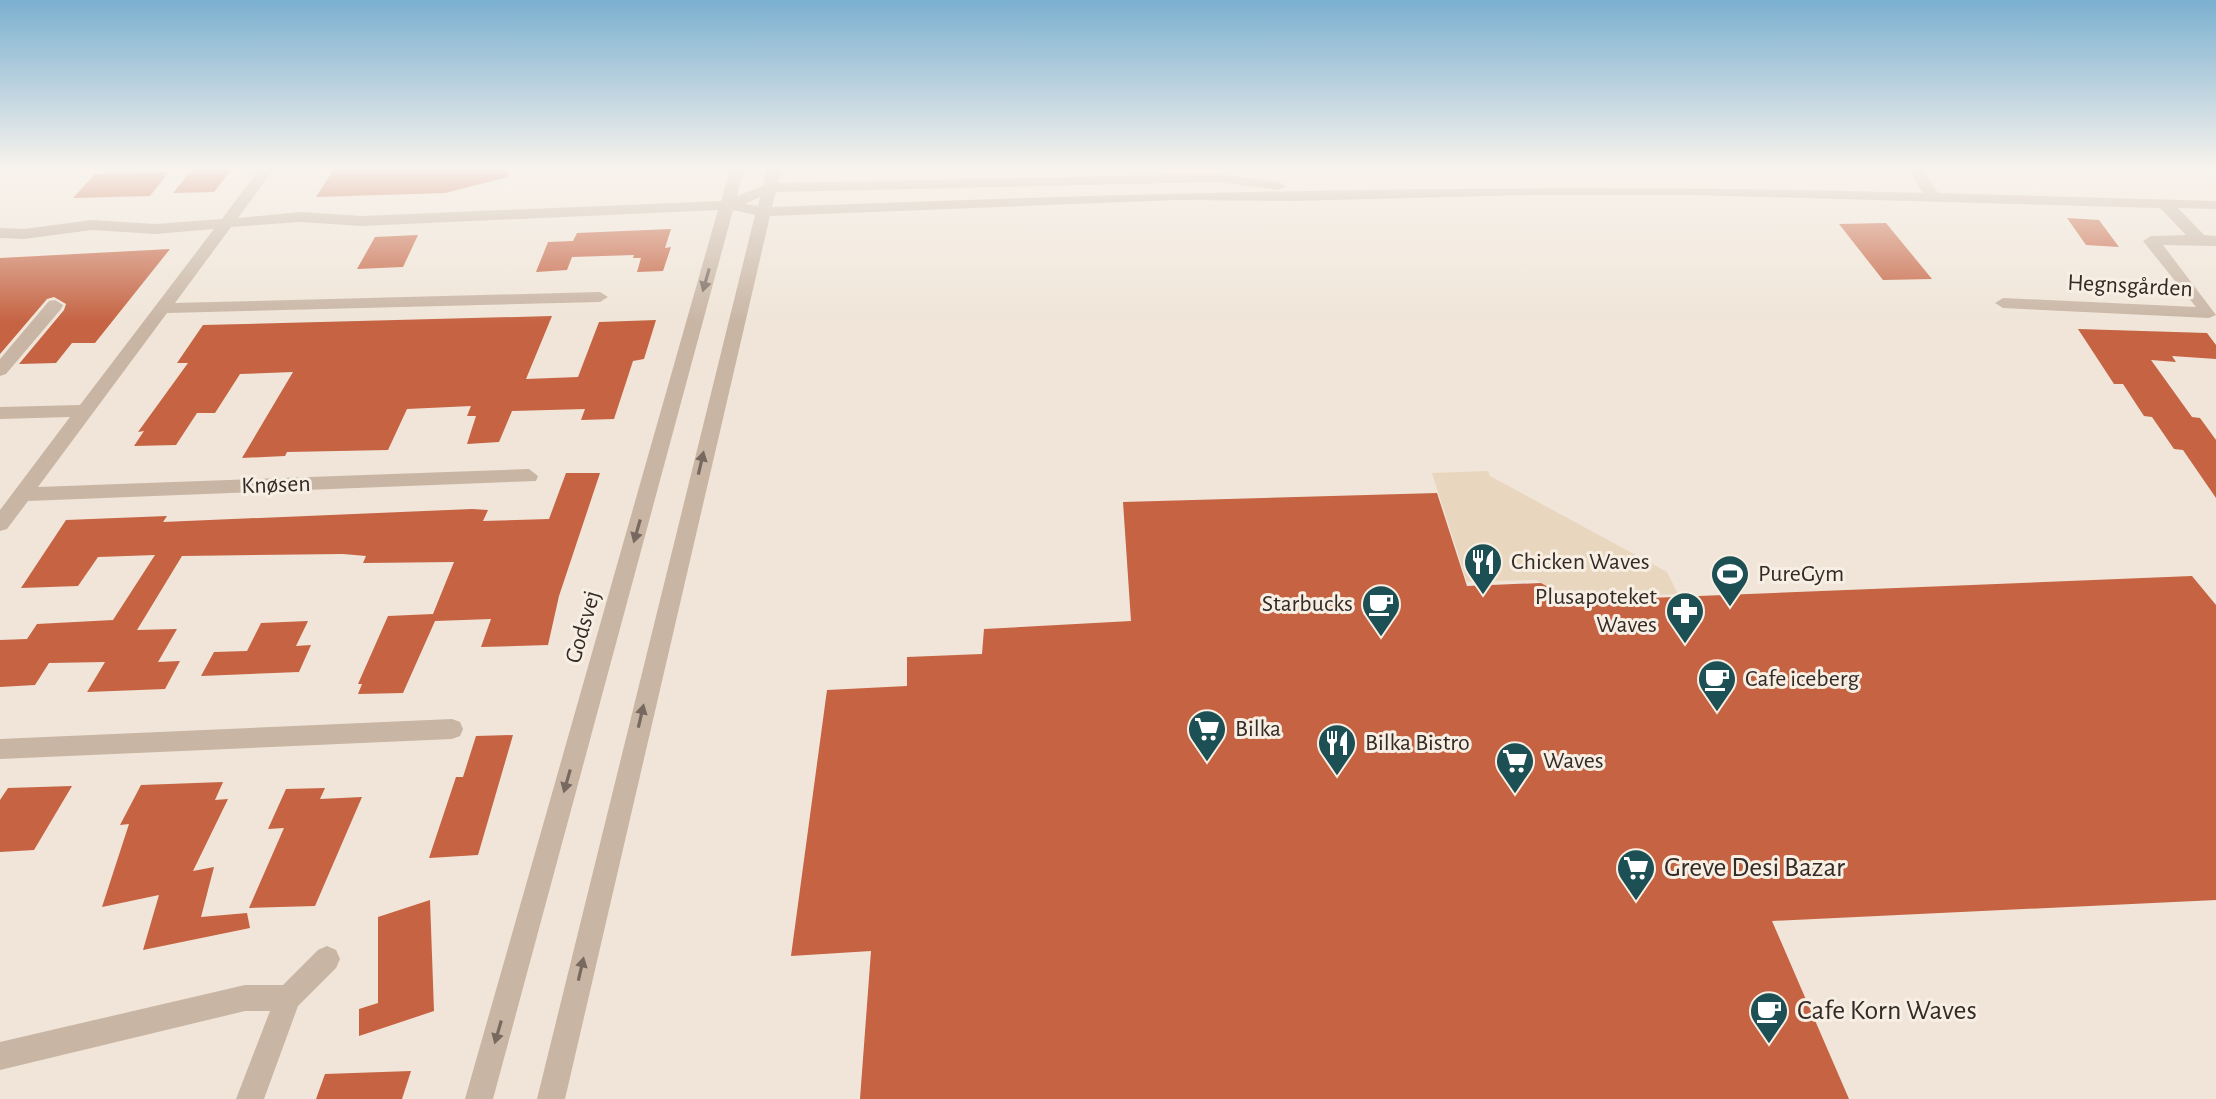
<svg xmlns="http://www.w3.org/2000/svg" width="2216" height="1099" font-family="'Alegreya Sans',sans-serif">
  <rect width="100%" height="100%" fill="#f0e5d8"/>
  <polygon fill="#e9d6bf" points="1488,471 1490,476 1667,572 1678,594 1571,599 1536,580 1467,582 1432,473"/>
  <g fill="#c56342">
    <polygon points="193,169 232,169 214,192 173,193"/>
    <polygon points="334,169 507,169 508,177 445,193 316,197"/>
    <polygon points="169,172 150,196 73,198 95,174"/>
    <polygon points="2067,218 2099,220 2119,247 2086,245"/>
    <polygon points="1886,223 1932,279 1883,280 1839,224"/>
    <polygon points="671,229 665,248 671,247 663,271 637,272 641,258 633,258 634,255 572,257 567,270 536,272 548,242 573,241 577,233"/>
    <polygon points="418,235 403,267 357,269 375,237"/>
    <polygon points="170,249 95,343 72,343 56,363 19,364 64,310 66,304 54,297 47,299 0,354 0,258"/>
    <polygon points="552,316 526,379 578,377 599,322 656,320 644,359 633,361 614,419 581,420 585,409 512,411 499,442 467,444 476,416 467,416 471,406 407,409 388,450 287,452 285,456 242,458 293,372 240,374 215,413 197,413 176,445 134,446 144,431 138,432 188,363 177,363 203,325"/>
    <polygon points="2078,329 2207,333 2216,345 2216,359 2172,356 2176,362 2151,360 2192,417 2200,418 2216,440 2216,498 2183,450 2174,449 2152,417 2144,416 2123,384 2114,384"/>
    <polygon points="566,473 600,473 559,596 548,645 481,647 491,619 435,621 403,693 358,694 362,684 358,684 388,616 433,614 454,562 363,563 366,556 343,554 182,556 137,630 177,629 158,662 180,661 165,689 87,692 105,662 49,663 35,685 0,687 0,640 27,639 37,624 113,620 155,555 98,557 78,586 21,588 66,520 167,516 163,522 472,509 488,510 483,521 549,519"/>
    <polygon points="1437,493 1467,586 1541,583 1574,601 2192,576 2216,605 2216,900 1772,921 1849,1099 860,1099 871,951 791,956 827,690 907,686 907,657 982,654 984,629 1131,621 1123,502"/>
    <polygon points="308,621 296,646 311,645 299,672 201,676 214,652 247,651 261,623"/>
    <polygon points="513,735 478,855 429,858 456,777 463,777 476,736"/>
    <polygon points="223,782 215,800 228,799 193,871 214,867 201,917 247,913 250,928 143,950 159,895 102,907 129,824 120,825 141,785"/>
    <polygon points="72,786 34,850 0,852 0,800 8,788"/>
    <polygon points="325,788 320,799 362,797 315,906 249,908 284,828 268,829 286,789"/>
    <polygon points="430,900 434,1011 359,1036 359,1009 378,1003 378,917"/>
    <polygon points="411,1071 402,1099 316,1099 325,1074"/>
  </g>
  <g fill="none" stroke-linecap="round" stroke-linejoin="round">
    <g fill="#c8b5a4" fill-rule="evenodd">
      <path d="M259,169H274L238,218L301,212L361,216L721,201L730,169H744L737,196L763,186L767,169H781L778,183L1217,174L1279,182L1286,186L1279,190L1217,182L776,192L772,207C1156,192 1539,182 1923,193L1908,169H1922L1938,193L2216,201V209L2178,208L2204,235L2216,236V246L2163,245L2216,315L2209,318L2003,308L1995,303L2003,298L2196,307L2143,241L2151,236L2186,235L2160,208L1693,195H1527L1293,201L1176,200L770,216L565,1099H537L755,215L733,210L493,1099H465L718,210L361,226L301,222L231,227L175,303L600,292L608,297L600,302L167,313L38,487L529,469L538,476L536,481L28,501L7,529L0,531V510L70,417L0,419V407L80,405L214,229L155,234L92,230L24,239L0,238V228L24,229L92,220L155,224L222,219ZM760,197L758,206L745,204Z"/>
      <polygon points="55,300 63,305 61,309 6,374 0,376 0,359 49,301"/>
      <polygon points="452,719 460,722 463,729 460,736 452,739 0,759 0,739"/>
      <polygon points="327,946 336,950 340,959 336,968 298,1006 264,1099 236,1099 270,1011 245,1011 0,1070 0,1042 245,985 283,985 318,950"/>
    </g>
  </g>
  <defs><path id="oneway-solid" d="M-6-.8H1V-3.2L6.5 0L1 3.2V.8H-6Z" transform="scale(2)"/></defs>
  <g fill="#77695f">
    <use href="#oneway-solid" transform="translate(706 280) rotate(106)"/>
    <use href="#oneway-solid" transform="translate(701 463) rotate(-77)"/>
    <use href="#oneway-solid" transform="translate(637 531) rotate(106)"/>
    <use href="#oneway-solid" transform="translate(641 716) rotate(-77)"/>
    <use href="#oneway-solid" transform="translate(567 781) rotate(106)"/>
    <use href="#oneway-solid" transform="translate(581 969) rotate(-77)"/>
    <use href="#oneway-solid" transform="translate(498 1032) rotate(106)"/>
  </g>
  <linearGradient id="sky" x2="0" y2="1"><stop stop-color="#7bb0d0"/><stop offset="0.52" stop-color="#f8f3ed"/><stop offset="1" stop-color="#f8f3ed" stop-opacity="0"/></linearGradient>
  <rect width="2216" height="323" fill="url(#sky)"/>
  <defs>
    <g id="restaurant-pin" transform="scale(2)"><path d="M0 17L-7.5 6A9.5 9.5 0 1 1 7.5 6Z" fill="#1c5054" stroke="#f8efe4"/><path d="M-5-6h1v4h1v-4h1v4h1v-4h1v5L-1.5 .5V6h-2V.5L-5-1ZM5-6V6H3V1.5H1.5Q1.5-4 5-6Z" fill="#fff"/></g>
    <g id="stadium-pin" transform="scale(2)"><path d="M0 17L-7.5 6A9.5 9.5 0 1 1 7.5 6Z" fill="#1c5054" stroke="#f8efe4"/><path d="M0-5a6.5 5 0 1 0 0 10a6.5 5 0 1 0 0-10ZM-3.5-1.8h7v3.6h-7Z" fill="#fff"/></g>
    <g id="cafe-pin" transform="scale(2)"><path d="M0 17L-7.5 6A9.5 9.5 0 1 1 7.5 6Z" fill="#1c5054" stroke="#f8efe4"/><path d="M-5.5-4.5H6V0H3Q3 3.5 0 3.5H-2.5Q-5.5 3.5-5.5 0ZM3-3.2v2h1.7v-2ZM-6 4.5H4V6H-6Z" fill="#fff"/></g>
    <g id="pharmacy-pin" transform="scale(2)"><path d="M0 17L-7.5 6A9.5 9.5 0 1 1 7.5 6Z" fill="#1c5054" stroke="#f8efe4"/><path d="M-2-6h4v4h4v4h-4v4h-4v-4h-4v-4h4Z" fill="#fff"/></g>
    <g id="supermarket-pin" transform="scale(2)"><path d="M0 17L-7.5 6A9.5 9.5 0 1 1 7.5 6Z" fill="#1c5054" stroke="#f8efe4"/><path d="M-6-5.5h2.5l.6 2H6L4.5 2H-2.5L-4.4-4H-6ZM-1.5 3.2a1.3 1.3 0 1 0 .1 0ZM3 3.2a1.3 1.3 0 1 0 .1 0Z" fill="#fff"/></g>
  </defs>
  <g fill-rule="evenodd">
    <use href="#restaurant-pin" x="1483" y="562"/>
    <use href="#stadium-pin" x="1730" y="574"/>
    <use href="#cafe-pin" x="1381" y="604"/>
    <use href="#pharmacy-pin" x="1685" y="611"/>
    <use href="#cafe-pin" x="1717" y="679"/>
    <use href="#supermarket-pin" x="1207" y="729"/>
    <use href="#restaurant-pin" x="1337" y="743"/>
    <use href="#supermarket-pin" x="1515" y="761"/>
    <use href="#supermarket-pin" x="1636" y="868"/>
    <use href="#cafe-pin" x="1769" y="1011"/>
  </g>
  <g text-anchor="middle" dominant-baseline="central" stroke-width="6" stroke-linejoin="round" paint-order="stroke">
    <g font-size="24" fill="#342a26" stroke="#f8efe4">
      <text transform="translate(2130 286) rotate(3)">Hegnsgården</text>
      <text transform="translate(276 485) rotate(-2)">Knøsen</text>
      <text transform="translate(583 627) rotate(-74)">Godsvej</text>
    </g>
    <g font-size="24" fill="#342a26" stroke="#f8efe4" text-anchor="start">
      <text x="1511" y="562">Chicken Waves</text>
      <text x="1758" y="574">PureGym</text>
      <text x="1657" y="597" text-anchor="end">Plusapoteket<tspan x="1657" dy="28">Waves</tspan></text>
      <text x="1353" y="604" text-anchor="end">Starbucks</text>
      <text x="1745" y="679">Cafe iceberg</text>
      <text x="1235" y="729">Bilka</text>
      <text x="1365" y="743">Bilka Bistro</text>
      <text x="1543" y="761">Waves</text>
    </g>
    <g font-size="28" fill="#342a26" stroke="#f8efe4" text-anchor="start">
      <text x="1664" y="868">Greve Desi Bazar</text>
      <text x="1797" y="1011">Cafe Korn Waves</text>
    </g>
  </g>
</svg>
